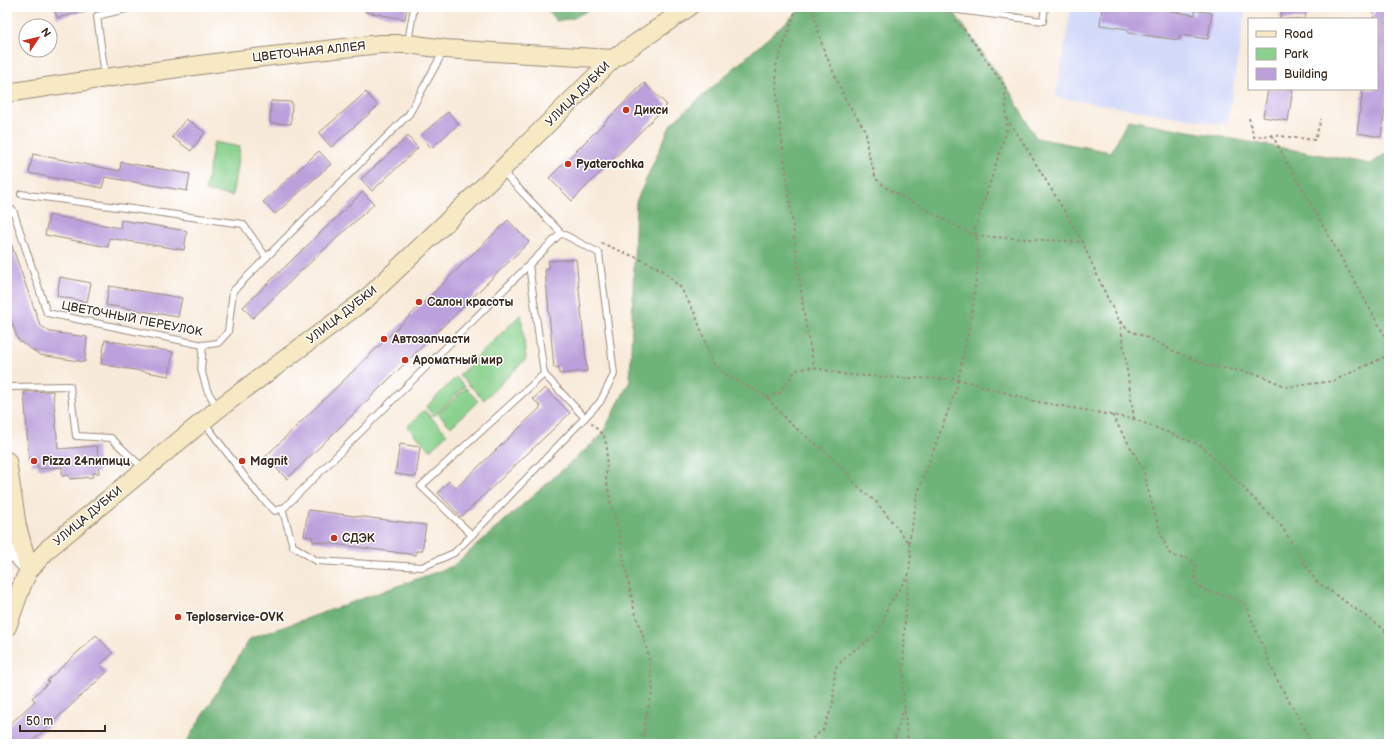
<svg xmlns="http://www.w3.org/2000/svg" width="1396" height="751" font-family="'Balsamiq Sans',sans-serif">
  <rect width="100%" height="100%" fill="#fff"/>
  <filter id="ink" filterUnits="userSpaceOnUse"><feTurbulence type="fractalNoise" baseFrequency=".025" numOctaves="2"/><feDisplacementMap in="SourceGraphic" scale="8" xChannelSelector="R" yChannelSelector="G"/><feConvolveMatrix kernelMatrix="1 2 1 2 8 2 1 2 1" color-interpolation-filters="sRGB"/></filter>
  <filter id="wash" filterUnits="userSpaceOnUse"><feTurbulence type="fractalNoise" baseFrequency=".012" numOctaves="4" result="noise"/><feDisplacementMap in="SourceGraphic" scale="16" xChannelSelector="R" yChannelSelector="G"/><feGaussianBlur stdDeviation="0.9" result="paint"/><feColorMatrix in="noise" values="0 0 0 0 0 0 0 0 0 0 0 0 0 0 0 0 0 1.4 0 .05"/><feComposite in="paint" operator="in"/></filter>
  <g filter="url(#wash)">
    <rect width="100%" height="100%" fill="#f8ead9"/>
    <polygon fill="#d2d9f9" points="1071,7 1246,7 1227,125 1056,97"/>
    <g fill="#89d18d" stroke="#627e56">
      <polygon points="214,142 240,147 232,196 205,191"/>
      <polygon points="521,314 526,359 484,400 459,375"/>
      <polygon points="456,377 465,386 434,416 426,407"/>
      <polygon points="466,388 478,401 451,427 438,414"/>
      <polygon points="424,410 447,434 430,450 407,427"/>
    </g>
    <g fill="#6eb378" stroke="#546e4b">
      <polygon points="545,7 593,7 574,18 556,21"/>
      <polygon points="803,7 950,7 1009,90 1036,138 1111,152 1128,120 1371,164 1389,151 1389,744 185,744 250,639 453,566 601,436 630,381 636,202 671,124"/>
    </g>
    <g id="blocks">
      <g fill="#bba0dc">
        <polygon points="54,7 90,7 90,10 57,18"/>
        <polygon points="365,7 407,7 405,19 365,12"/>
        <polygon points="1102,7 1145,7 1195,15 1195,10 1212,13 1208,39 1180,35 1179,40 1128,33 1128,29 1100,25"/>
        <polygon points="1282,7 1307,7 1305,19 1280,19"/>
        <polygon points="1375,7 1389,7 1389,82 1381,137 1357,133 1363,89 1377,89 1377,19 1373,19"/>
        <polygon points="644,83 667,105 572,201 549,178"/>
        <polygon points="1268,89 1293,89 1288,121 1263,117"/>
        <polygon points="366,92 378,106 331,147 319,133"/>
        <polygon points="271,101 292,102 291,124 270,123"/>
        <polygon points="448,112 459,124 431,148 421,135"/>
        <polygon points="186,119 205,132 191,151 172,137"/>
        <polygon points="408,136 418,148 372,191 361,179"/>
        <polygon points="319,151 331,164 275,214 263,202"/>
        <polygon points="33,154 120,171 121,162 190,174 187,191 105,177 102,188 29,173"/>
        <polygon points="363,192 374,204 301,271 253,318 243,307"/>
        <polygon points="49,215 120,228 121,220 187,231 184,250 109,238 108,247 45,235"/>
        <polygon points="508,220 529,242 287,479 265,457"/>
        <polygon points="8,235 40,325 50,332 87,337 85,362 40,355 18,340 7,309 7,236"/>
        <polygon points="576,259 587,371 559,374 559,367 554,368 545,269 549,268 548,261"/>
        <polygon points="60,277 91,283 87,302 57,296"/>
        <polygon points="109,286 182,298 178,317 106,305"/>
        <polygon points="105,340 173,352 169,376 101,364"/>
        <polygon points="545,388 570,413 461,517 438,493 449,481 456,488 541,407 533,399"/>
        <polygon points="53,391 58,449 97,446 99,473 93,473 93,477 70,479 69,475 62,476 62,467 38,469 38,465 32,465 32,459 29,459 24,392"/>
        <polygon points="400,444 420,447 416,477 395,474"/>
        <polygon points="308,510 426,525 422,551 416,551 416,555 312,541 313,537 304,536"/>
        <polygon points="96,635 113,653 100,665 107,672 29,744 7,744 7,727 35,701 32,698 49,682 47,681"/>
      </g>
    </g>
  </g>
  <g filter="url(#ink)">
    <use href="#blocks" fill-opacity="0" stroke="#9a8a7c" stroke-width="1"/>
    <g fill="none" stroke-linecap="round" stroke-linejoin="round">
      <g stroke="#9a8a7c" stroke-width="8">
        <g id="lane">
          <polyline points="935,7 1043,21 1045,7"/>
          <polyline points="408,42 414,7"/>
          <polyline points="105,76 97,16 134,7"/>
          <polyline points="502,171 561,233 599,253 614,374 600,402 472,535 421,486 544,374 585,418"/>
          <polyline points="21,194 243,224 266,257"/>
          <polyline points="13,210 47,313 203,345 218,343 228,332 233,291 409,114 443,52"/>
          <polyline points="529,265 544,374"/>
          <polyline points="203,345 201,369 207,390 217,407"/>
          <polyline points="7,387 70,386 76,436 111,438 144,469"/>
          <polyline points="204,422 257,493 275,511 285,507 561,233"/>
          <polyline points="282,508 293,546 317,561 422,567 454,553 472,535"/>
        </g>
      </g>
      <g stroke="#9a8a7c" stroke-width="15">
        <polyline id="street" points="7,548 28,570"/>
      </g>
      <g stroke="#9a8a7c" stroke-width="20">
        <g id="secondary">
          <polyline points="7,93 105,78 237,60 380,44 408,44 445,49 613,59"/>
          <polyline points="7,461 17,526 29,570"/>
          <polyline points="7,627 22,585 29,570 49,548 218,409 366,299 501,170 613,59 689,7"/>
        </g>
      </g>
      <g stroke="#9a8a7c" stroke-width="2" stroke-dasharray="3 3" stroke-linecap="butt">
        <polyline points="797,7 776,66 777,102 805,321 814,367"/>
        <polyline points="812,7 822,45 838,83 846,101 866,131 867,149 876,179 888,189 975,236 1082,242"/>
        <polyline points="1006,118 1021,139 1080,237 1106,295 1119,320 1128,330 1153,340 1173,351 1191,358 1206,365 1257,374 1287,387 1333,381 1389,355"/>
        <polyline points="1249,118 1254,137 1272,135 1315,140 1321,119"/>
        <polyline points="1272,135 1389,343"/>
        <polyline points="601,243 640,259 662,270 681,288 695,314 713,363 724,374 767,397 789,423 826,452 845,471 856,485 877,503 909,543 911,555 909,574 888,606 884,620 876,635 849,654 835,668 833,704 823,730 812,739 812,744"/>
        <polyline points="1120,321 1134,419"/>
        <polyline points="767,397 780,393 796,370 812,367 848,375 905,378 958,379 1033,401 1134,419 1202,446 1282,527 1316,581 1385,630 1389,631"/>
        <polyline points="1112,415 1143,469 1150,498 1161,534 1169,553 1177,557 1188,559 1196,565 1194,574 1198,586 1206,591 1227,596 1245,603 1275,676 1307,733 1310,744"/>
        <polyline points="591,423 604,436 607,447 606,479 611,505 621,540 623,555 634,609 643,636 649,657 653,690 645,720 643,744"/>
        <polyline points="909,543 918,492 957,387 958,379 971,319 979,255 975,230 1007,129 1005,87 968,34 953,18"/>
        <polyline points="1385,630 1389,647"/>
        <polyline points="893,744 904,708"/>
        <polyline points="908,744 903,690 905,617 909,576"/>
      </g>
      <use href="#lane" stroke="#fff" stroke-width="6"/>
      <use href="#street" stroke="#fff" stroke-width="13"/>
      <use href="#secondary" stroke="#f6e9c3" stroke-width="18"/>
    </g>
  </g>
  <g fill="#c8321e" stroke="#fff" stroke-width="1.5">
    <circle cx="626" cy="110" r="4"/>
    <circle cx="568" cy="164" r="4"/>
    <circle cx="419" cy="302" r="4"/>
    <circle cx="384" cy="339" r="4"/>
    <circle cx="405" cy="360" r="4"/>
    <circle cx="34" cy="461" r="4"/>
    <circle cx="242" cy="461" r="4"/>
    <circle cx="334" cy="538" r="4"/>
    <circle cx="178" cy="617" r="4"/>
  </g>
  <g text-anchor="middle" dominant-baseline="central" stroke-width="3" stroke-linejoin="round" paint-order="stroke">
    <g font-size="12" fill="#3b2a1e" stroke="#fff">
      <text transform="translate(309 52) rotate(-6)">ЦВЕТОЧНАЯ АЛЛЕЯ</text>
      <text transform="translate(578 94) rotate(-45)">УЛИЦА ДУБКИ</text>
      <text transform="translate(342 315) rotate(-38)">УЛИЦА ДУБКИ</text>
      <text transform="translate(132 319) rotate(11)">ЦВЕТОЧНЫЙ ПЕРЕУЛОК</text>
      <text transform="translate(88 516) rotate(-40)">УЛИЦА ДУБКИ</text>
    </g>
    <g font-size="12" font-weight="bold" fill="#3b2a1e" stroke="#fff" text-anchor="start">
      <text x="634" y="110">Дикси</text>
      <text x="576" y="164">Pyaterochka</text>
      <text x="427" y="302">Салон красоты</text>
      <text x="392" y="339">Автозапчасти</text>
      <text x="413" y="360">Ароматный мир</text>
      <text x="42" y="461">Pizza 24пипицц</text>
      <text x="250" y="461">Magnit</text>
      <text x="342" y="538">СДЭК</text>
      <text x="186" y="617">Teploservice-OVK</text>
    </g>
  </g>
  <rect width="1396" height="751" fill="none" stroke="#fff" stroke-width="24"/>
  <rect x="1248" y="18" width="130" height="72" fill="#ffffff" stroke="#b1aaa5"/>
  <rect x="1256" y="31" width="20" height="6" fill="#f6e9c3" stroke="#b1aaa5"/>
  <text x="1284" y="38" font-size="12" fill="#3b2a1e">Road</text>
  <rect x="1256" y="48" width="20" height="12" fill="#89d18d" stroke="#b1aaa5"/>
  <text x="1284" y="58" font-size="12" fill="#3b2a1e">Park</text>
  <rect x="1256" y="68" width="20" height="12" fill="#bba0dc" stroke="#b1aaa5"/>
  <text x="1284" y="78" font-size="12" fill="#3b2a1e">Building</text>
  <g transform="translate(38 38) rotate(55)"><circle r="19" fill="#ffffff" stroke="#b1aaa5"/>
  <path d="M0-3L7 15L0 10L-7 15Z" fill="#c8321e"/>
  <text y="-6" font-size="11" font-weight="bold" text-anchor="middle" fill="#3b2a1e">N</text>
  </g>
  <path d="M20 725v6h85v-6" fill="none" stroke="#3b2a1e" stroke-width="2"/>
  <text x="26" y="725" font-size="12" fill="#3b2a1e" stroke="#ffffff" stroke-width="3" paint-order="stroke">50 m</text>
</svg>
